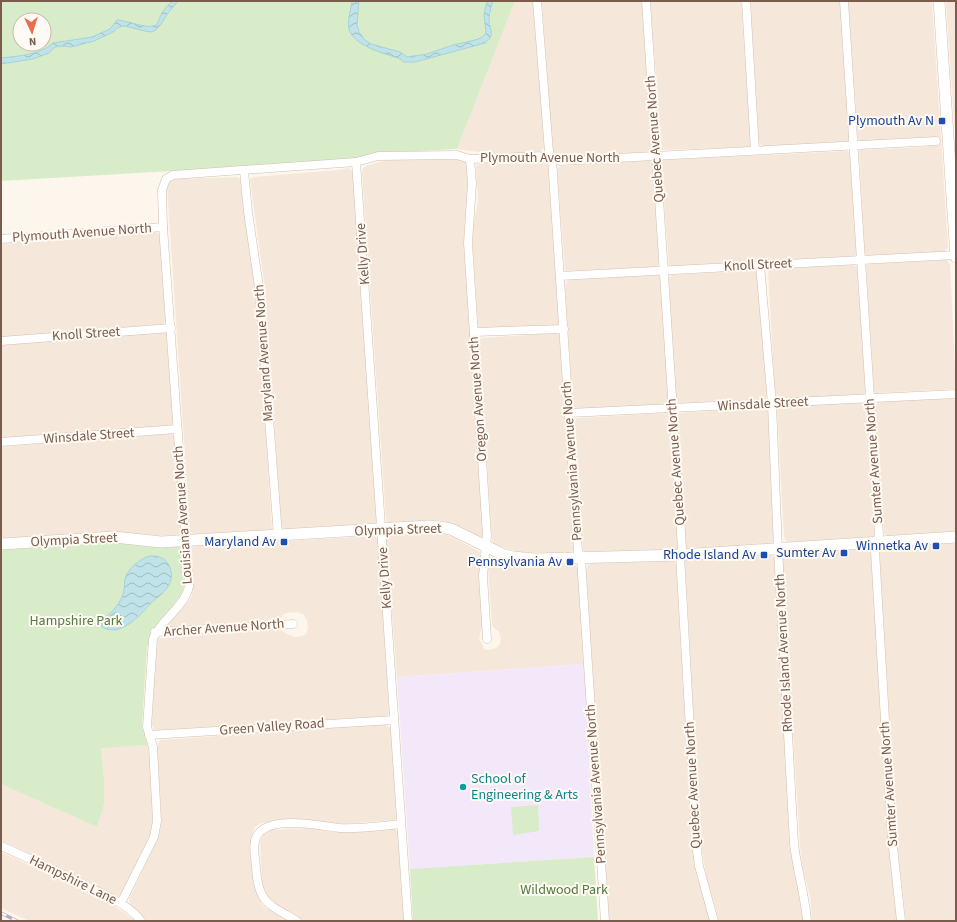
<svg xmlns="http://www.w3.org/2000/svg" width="957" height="922" font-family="'Source Sans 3',sans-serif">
  <defs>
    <pattern id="water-waves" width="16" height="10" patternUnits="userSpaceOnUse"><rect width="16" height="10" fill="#bfe3e8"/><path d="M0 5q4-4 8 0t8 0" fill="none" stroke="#a0bbbe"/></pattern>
  </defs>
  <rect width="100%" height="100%" fill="#fdf6ec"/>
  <g fill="#f5e8da">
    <polygon points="515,1 533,1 545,147 539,152 493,154 457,149"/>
    <polygon points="542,1 642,1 653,148 649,152 560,157 556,156 552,150"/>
    <polygon points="650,1 741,1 751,143 749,147 662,150"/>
    <polygon points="750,1 840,1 850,140 848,142 762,147 761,145 759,142"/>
    <polygon points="848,1 932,1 948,247 944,252 868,256 865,253 859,151 861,150 925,147 925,138 862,142 859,141 858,137"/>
    <polygon points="946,1 956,1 956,125 954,122"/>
    <polygon points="847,151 850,154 857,254 854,256 671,266 669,265 661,164 662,161 664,160"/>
    <polygon points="390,159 463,160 466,163 467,166 468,204 464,230 464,242 483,533 482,536 479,537 457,526 444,521 433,520 390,523 387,523 386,519 362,173 363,168 366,166"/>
    <polygon points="544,160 548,163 560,321 558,324 555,326 480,329 478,326 472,234 478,201 476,167 477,165 481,163"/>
    <polygon points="649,160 653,164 659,265 656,267 567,271 565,270 557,169 561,166"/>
    <polygon points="349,168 353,172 378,521 374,524 285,530 281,526 265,289 250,180 253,177 338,170"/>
    <polygon points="238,177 241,181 257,299 272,529 270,531 193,534 190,530 167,187 169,183 173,179"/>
    <polygon points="156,232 161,236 166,321 163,324 1,337 1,244"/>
    <polygon points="947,260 950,264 956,389 875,393 874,391 866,266 869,264"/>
    <polygon points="853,265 857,267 866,391 865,393 862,395 778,399 775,394 768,271 770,269"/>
    <polygon points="757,270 760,274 767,395 766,398 764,399 678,403 676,399 668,278 672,275"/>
    <polygon points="658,275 661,278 669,401 668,404 665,405 575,409 573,406 565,285 567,282 569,280"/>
    <polygon points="163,332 167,333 167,336 173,422 172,425 1,438 1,345"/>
    <polygon points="556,333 560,336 574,548 573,551 570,552 522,553 496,545 493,543 492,539 479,342 481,338"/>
    <polygon points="953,398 956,401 956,533 888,537 884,533 875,406 879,402"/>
    <polygon points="863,402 866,405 874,536 872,538 790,543 787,542 784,537 777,411 778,408 780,406"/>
    <polygon points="765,408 769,411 775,540 771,544 689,549 687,548 685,544 678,414 679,413"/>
    <polygon points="667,413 671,418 678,549 675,551 587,554 584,552 583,550 575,421 576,419 578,418"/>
    <polygon points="171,433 174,436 181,532 179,535 1,541 1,447"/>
    <polygon points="439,532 453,537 478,551 480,553 479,571 483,624 479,638 484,649 488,650 496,648 500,644 501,639 499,632 493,627 492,623 488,567 488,562 491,559 517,565 541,566 574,565 576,566 578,569 584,664 397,677 386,539 390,535"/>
    <polygon points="375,536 379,539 389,714 387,716 157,730 154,729 152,725 155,655 158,640 160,638 279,629 289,635 295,637 302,636 306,634 308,628 307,621 304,615 298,612 285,613 279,620 170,627 168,625 169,623 188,602 192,595 193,586 192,547 193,546"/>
    <polygon points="956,542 956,921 906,921 897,844 879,551 881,547"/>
    <polygon points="867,548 871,551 898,921 812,921 810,896 802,866 800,846 782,557 786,553"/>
    <polygon points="769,554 774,557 789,805 803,921 719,921 715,905 708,884 701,847 685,563 686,560"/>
    <polygon points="673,560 675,561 676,565 694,860 696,874 702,890 710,921 609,921 586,569 588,565 592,563"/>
    <polygon points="384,724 391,728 397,817 395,820 341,824 298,820 261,823 255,827 252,834 252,840 253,878 257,894 263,906 287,921 146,921 143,916 131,905 129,901 130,897 159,837 161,811 157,747 160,740"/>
    <polygon points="148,745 154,809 151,832 122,893 118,896 113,895 13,846 1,841 1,784 97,827 104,778 101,747"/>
    <polygon points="308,828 348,832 394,829 398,831 399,834 405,921 304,921 273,903 267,895 262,882 260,842 262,836 264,833 268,830"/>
    <polygon points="1,852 110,903 136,921 29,921 1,908"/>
  </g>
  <polygon fill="#f3e8fa" points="584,664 594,857 410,869 397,677"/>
  <g fill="#d8ecc9" fill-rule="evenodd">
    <path d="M1,1H515L457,149L380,153L339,161L1,181ZM20,20H44V44H20Z"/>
    <polygon points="115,542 181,547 184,586 183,592 153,632 147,647 142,726 148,745 101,748 104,778 104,804 97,827 1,784 1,550"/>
    <polygon points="538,805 539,831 513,835 511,807"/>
    <polygon points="594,857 598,921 413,921 410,869"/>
  </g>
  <g fill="url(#water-waves)" stroke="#a5d3da">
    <path d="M173,1H178L168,13L161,24L156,30L151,32L145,31L125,26L119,27L113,32L94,41L71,47L62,46L55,47L49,53L33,59L1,64V58C18,56 40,55 53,43L92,37L110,29L117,20C127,20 150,31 157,24C159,21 160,16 162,13C165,8 169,4 173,1Z"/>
    <path d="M352,1H359L357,25L359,32L365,40L371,44L400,52L407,57L427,54L453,45L475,40L481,38L486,33L484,14L487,1H493C491,5 490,12 489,17C488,28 497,34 485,43L415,62H403L401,59C386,54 353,46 349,29C347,20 351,10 352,1Z"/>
    <path d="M150,556C154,556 159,556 162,558C171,563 174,576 169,585C165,592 157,598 151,603C140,615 121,638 102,627C99,618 111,615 115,608C118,604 122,599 123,594C125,589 124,584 125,579C127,569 141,558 150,556Z"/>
  </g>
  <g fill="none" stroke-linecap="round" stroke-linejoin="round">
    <g stroke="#d1beb0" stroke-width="9">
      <g id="street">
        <polyline points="537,1 549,152 552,159 578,551 581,559 605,921"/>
        <polyline points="646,1 682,548 680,555 697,851 699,866 714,921"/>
        <polyline points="746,1 755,150"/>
        <polyline points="844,1 879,534 875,551 892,838 901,921"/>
        <polyline points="470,159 472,183 468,243 487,536 483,576 487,639"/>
        <polyline points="356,162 408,921"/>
        <polyline points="244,171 248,212 259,287 278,536"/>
        <polyline points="1,239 163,227"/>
        <path d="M760,265L772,404L778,549L794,844C797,870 805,895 807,921"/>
        <polyline points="560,276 956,255"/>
        <polyline points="474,332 564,329"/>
        <polyline points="1,341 171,328"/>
        <polyline points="569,413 956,394"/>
        <polyline points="1,442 177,429"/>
        <polyline points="155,632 293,624"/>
        <polyline points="149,735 394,720"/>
        <path d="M1,846C32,860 63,874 93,889C110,898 129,905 141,921"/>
        <path d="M121,903L154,837L157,821L153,747L147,727L153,639C161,619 185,607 189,586L163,227L162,190L166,179L173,175L356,162L378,156L457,155L470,159L545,156L560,161L936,141"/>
        <path d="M297,921C268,904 258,903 256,867C255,856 251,840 260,832C276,816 320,826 340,828C360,829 381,826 401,824"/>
      </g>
    </g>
    <g stroke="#d6c0b0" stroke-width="12">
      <g id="secondary">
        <polyline points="939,1 956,257"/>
        <polyline points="1,544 114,537 161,542 428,526 440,527 451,529 502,554 513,557 534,559 680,555 956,537"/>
      </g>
    </g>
    <use href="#street" stroke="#fff" stroke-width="8"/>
    <use href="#secondary" stroke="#fff" stroke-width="11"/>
    <g stroke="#b9a8c9" stroke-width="3.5">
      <polyline id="rail" points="1,913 17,921"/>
    </g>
    <use href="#rail" stroke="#fffaf3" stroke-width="2" stroke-dasharray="6" stroke-linecap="butt"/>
  </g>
  <g fill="#1a4fb4" stroke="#fffaf3" stroke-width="1.5">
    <rect x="938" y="117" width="8" height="8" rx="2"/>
    <rect x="280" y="538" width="8" height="8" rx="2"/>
    <rect x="932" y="542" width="8" height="8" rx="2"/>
    <rect x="840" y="549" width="8" height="8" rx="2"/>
    <rect x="760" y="551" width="8" height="8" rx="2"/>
    <rect x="566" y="558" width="8" height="8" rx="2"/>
  </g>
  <circle fill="#0f9aa8" stroke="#fffaf3" stroke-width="1.5" cx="463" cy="787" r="4"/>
  <g text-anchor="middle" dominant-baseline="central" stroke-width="4" stroke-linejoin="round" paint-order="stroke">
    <g font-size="14" fill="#164399" stroke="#fffaf3" text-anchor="end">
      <text x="934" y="121">Plymouth Av N</text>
      <text x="276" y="542">Maryland Av</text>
      <text x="928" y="546">Winnetka Av</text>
      <text x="836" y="553">Sumter Av</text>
      <text x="756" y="555">Rhode Island Av</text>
      <text x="562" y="562">Pennsylvania Av</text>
    </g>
    <g font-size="14" fill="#7a5c4d" stroke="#fffaf3">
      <text transform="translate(655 139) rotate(-94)">Quebec Avenue North</text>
      <text x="550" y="158">Plymouth Avenue North</text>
      <text transform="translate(82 233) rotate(-4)">Plymouth Avenue North</text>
      <text transform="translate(363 254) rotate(-94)">Kelly Drive</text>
      <text transform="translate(758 265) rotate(-3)">Knoll Street</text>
      <text transform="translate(86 334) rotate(-4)">Knoll Street</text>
      <text transform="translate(264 353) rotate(-94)">Maryland Avenue North</text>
      <text transform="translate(478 399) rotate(-94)">Oregon Avenue North</text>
      <text transform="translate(763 404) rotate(-3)">Winsdale Street</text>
      <text transform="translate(89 436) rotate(-4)">Winsdale Street</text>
      <text transform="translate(572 461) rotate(-94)">Pennsylvania Avenue North</text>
      <text transform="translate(874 461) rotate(-94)">Sumter Avenue North</text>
      <text transform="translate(676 462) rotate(-94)">Quebec Avenue North</text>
      <text transform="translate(183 515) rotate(-94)">Louisiana Avenue North</text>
      <text transform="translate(398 530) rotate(-2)">Olympia Street</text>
      <text transform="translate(74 540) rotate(-3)">Olympia Street</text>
      <text transform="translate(385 578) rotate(-94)">Kelly Drive</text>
      <text transform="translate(224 628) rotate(-4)">Archer Avenue North</text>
      <text transform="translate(784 653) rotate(-93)">Rhode Island Avenue North</text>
      <text transform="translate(272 727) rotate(-4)">Green Valley Road</text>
      <text transform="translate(596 784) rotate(-94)">Pennsylvania Avenue North</text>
      <text transform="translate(889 784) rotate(-94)">Sumter Avenue North</text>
      <text transform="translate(693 785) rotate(-93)">Quebec Avenue North</text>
      <text transform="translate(73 880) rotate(26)">Hampshire Lane</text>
    </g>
    <g font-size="14" fill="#537a41" stroke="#fffaf3">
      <text x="76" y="621">Hampshire Park</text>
      <text x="564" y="890">Wildwood Park</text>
    </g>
    <g font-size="14" fill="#0d838f" stroke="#fffaf3" text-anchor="start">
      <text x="471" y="779">School of<tspan x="471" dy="16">Engineering &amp; Arts</tspan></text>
    </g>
  </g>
  <rect width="957" height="922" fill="none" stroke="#7a5c4d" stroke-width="4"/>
  <g transform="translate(32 32) rotate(176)"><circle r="19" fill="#fffaf3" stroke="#cabbb1"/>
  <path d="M0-3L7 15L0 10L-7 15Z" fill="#e76f51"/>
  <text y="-6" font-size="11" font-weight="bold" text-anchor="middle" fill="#7a5c4d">N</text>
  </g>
</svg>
